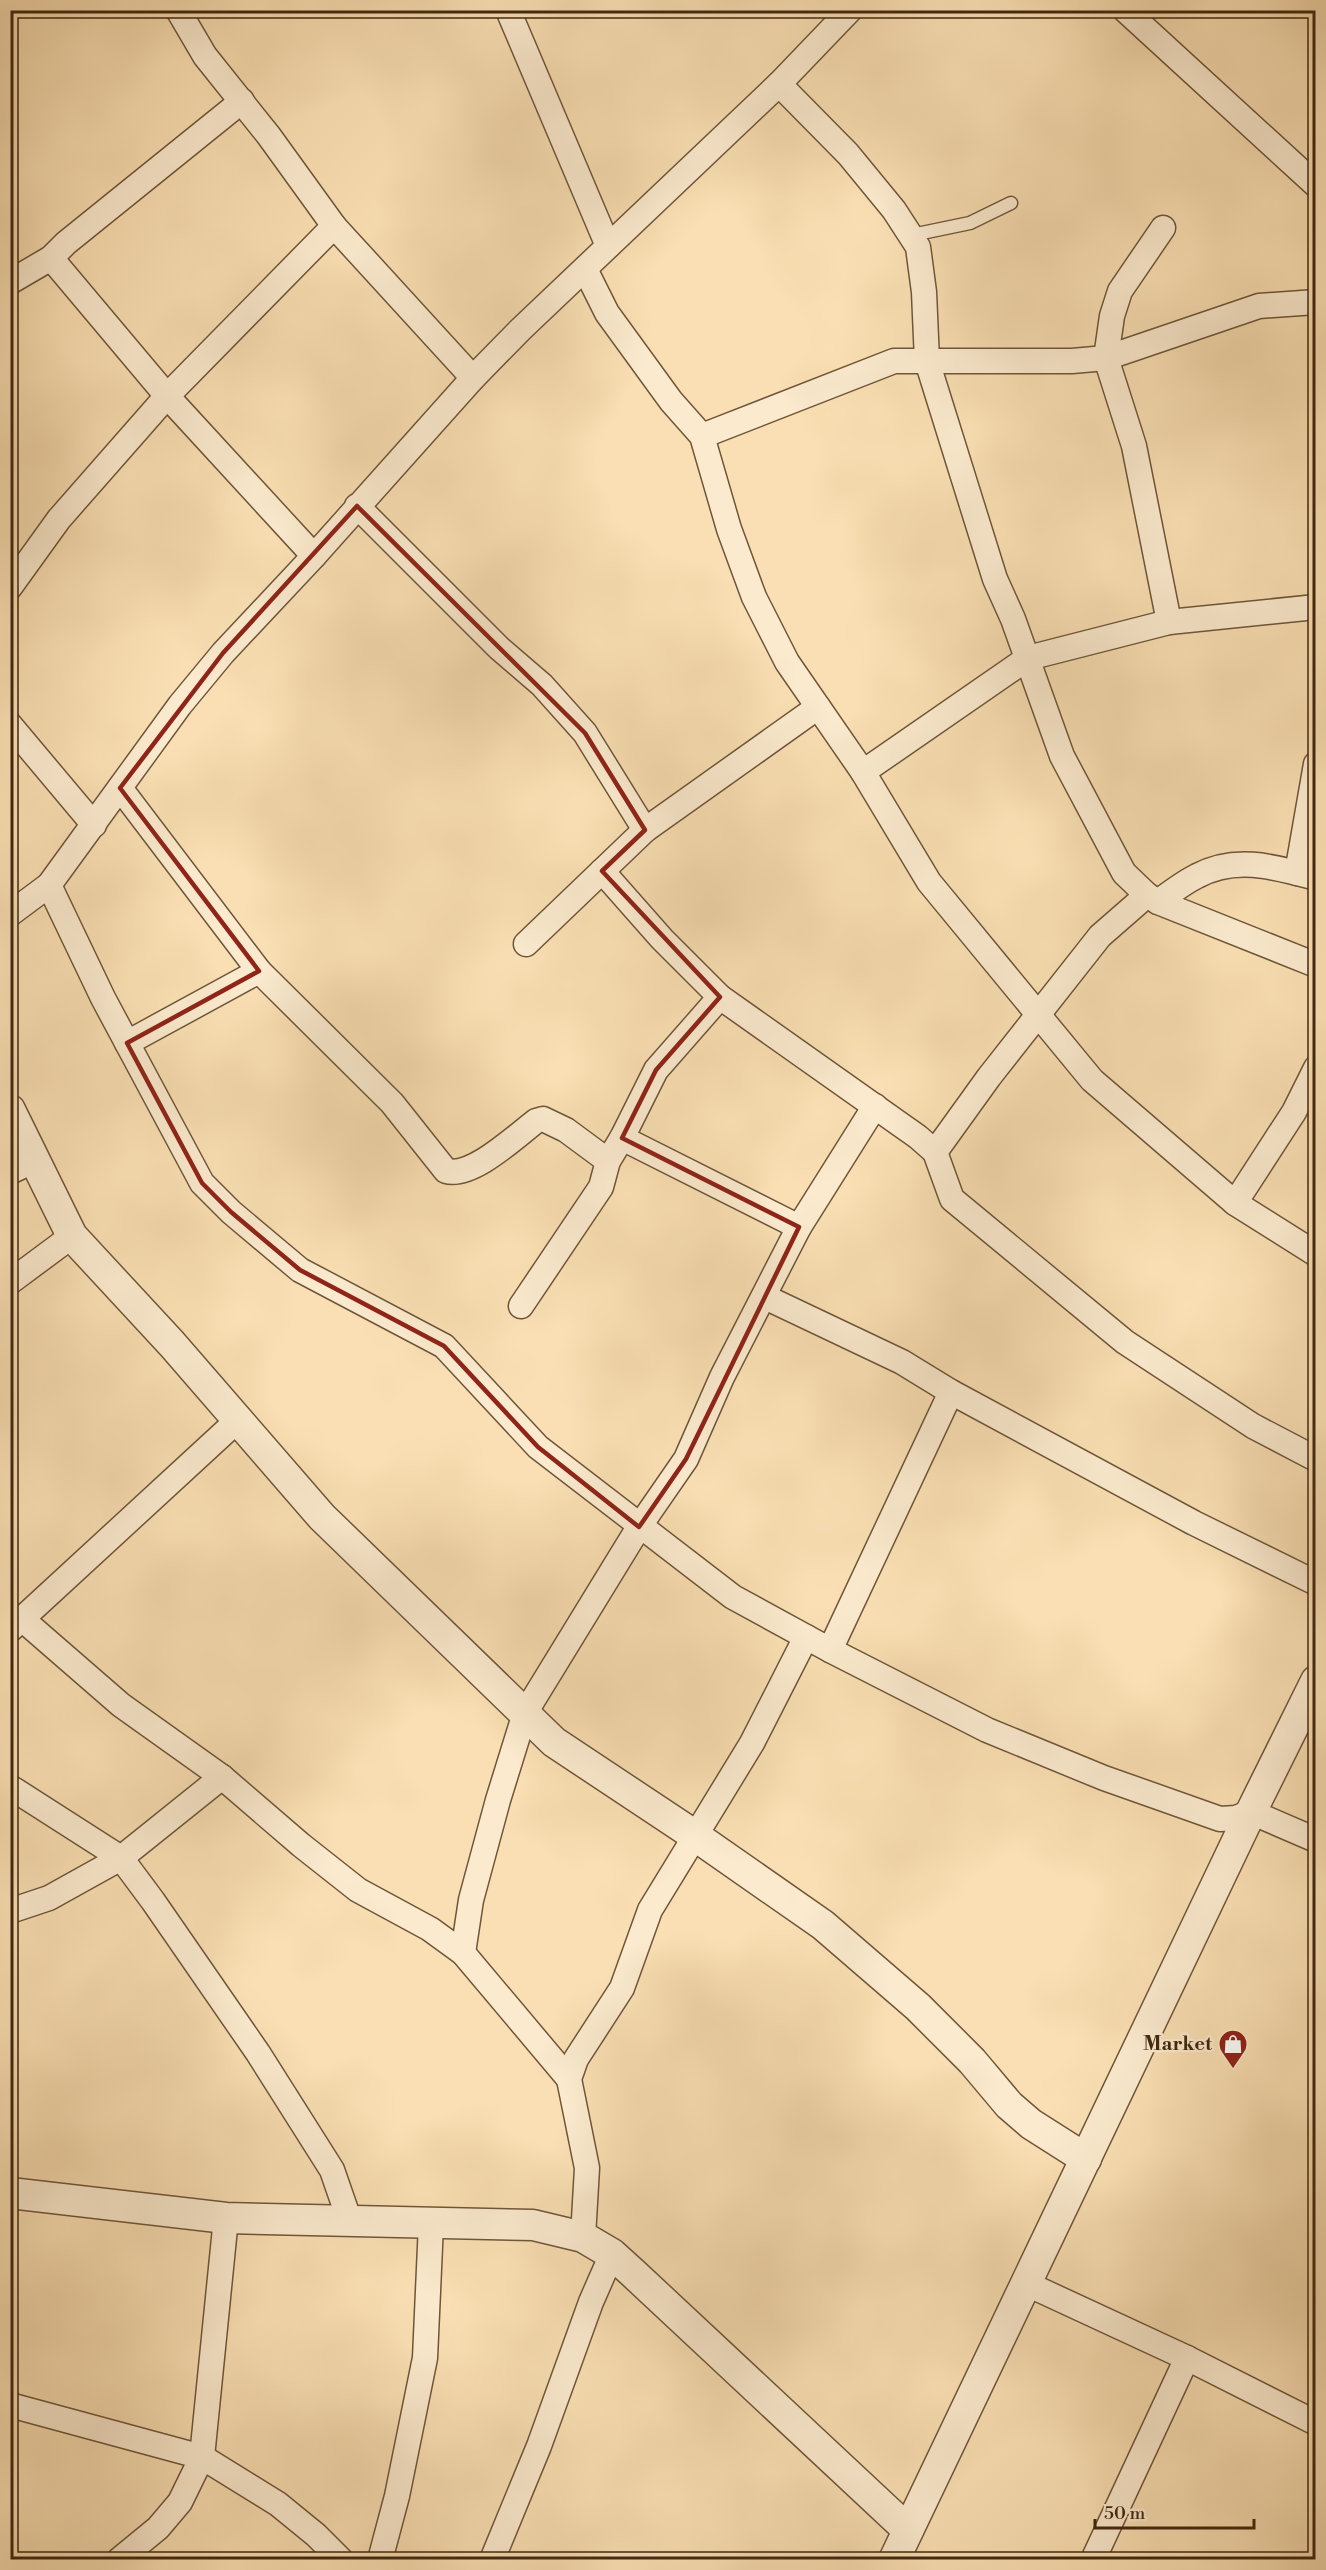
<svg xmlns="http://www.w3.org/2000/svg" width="1326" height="2570" font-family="'Libre Bodoni',serif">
  <rect width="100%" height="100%" fill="#f9dfb3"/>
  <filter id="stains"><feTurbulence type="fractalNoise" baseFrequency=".00333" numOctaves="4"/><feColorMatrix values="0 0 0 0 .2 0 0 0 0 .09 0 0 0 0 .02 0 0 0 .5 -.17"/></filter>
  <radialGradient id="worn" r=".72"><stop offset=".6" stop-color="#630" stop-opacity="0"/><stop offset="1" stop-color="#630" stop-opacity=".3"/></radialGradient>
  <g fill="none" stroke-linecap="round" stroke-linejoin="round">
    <g stroke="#6f5639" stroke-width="15">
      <polyline id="service" points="912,235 970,223 1011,203"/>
    </g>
    <g stroke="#6f5639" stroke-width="27">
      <g id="minor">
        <polyline points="178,10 205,56 269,136 334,226 473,378"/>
        <polyline points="508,10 608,246"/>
        <polyline points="1125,10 1316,185"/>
        <polyline points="779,84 848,154 894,210 918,247 924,292 927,361 995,579 1013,619 1062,756 1124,873 1147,895 1158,902 1316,965"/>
        <polyline points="1163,228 1120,291 1112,316 1106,358 1134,446 1169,622"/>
        <polyline points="51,258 167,396 314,556"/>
        <polyline points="585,269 607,313 671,401 702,436 729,529 754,597 787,662 863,772 929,882 1092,1080 1235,1203 1316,1254"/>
        <polyline points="10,282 51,258 66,243 242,101"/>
        <polyline points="702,436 894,361 1072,361 1106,358 1259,306 1316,302"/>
        <polyline points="357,506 499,648 542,685 585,733 645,830"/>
        <polyline points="10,587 59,519 167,396 334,226"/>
        <polyline points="10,725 94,825"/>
        <polyline points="863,772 1028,658 1169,622 1316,607"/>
        <path d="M120,788L259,971L392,1103L446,1171C472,1178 515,1137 536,1121L543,1119L566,1130L608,1161"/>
        <polyline points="602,871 662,939 720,997 918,1137 935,1152 952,1199 1125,1342 1253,1426 1316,1459"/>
        <polyline points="1297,873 1316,764"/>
        <polyline points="49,885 103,998 202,1183 231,1212 300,1270 444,1346 538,1447 733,1597 830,1650 987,1730 1104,1778 1220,1819 1236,1818 1251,1812 1316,1840"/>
        <path d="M1158,902C1170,893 1183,883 1197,876C1236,855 1275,867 1316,878"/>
        <polyline points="10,914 49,885 180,705 223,653 314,556 473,378 520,330 779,84 850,10"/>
        <polyline points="526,944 645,830 818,707"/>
        <polyline points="127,1043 259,971"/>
        <polyline points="622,1138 799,1227"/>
        <polyline points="935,1152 989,1077 1100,936 1147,895"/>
        <polyline points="10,1172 35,1160"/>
        <polyline points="1235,1203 1294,1112 1316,1068"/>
        <polyline points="10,1282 72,1236"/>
        <polyline points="765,1297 902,1362 951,1392 1194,1523 1316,1583"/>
        <polyline points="521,1306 601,1187 608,1161 622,1138 656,1070 720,997"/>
        <polyline points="22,1619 121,1705 222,1777 301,1845 358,1890 430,1929 463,1953 569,2079"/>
        <polyline points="11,1629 239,1419"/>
        <polyline points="830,1650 951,1392"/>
        <polyline points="10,1787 121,1858 153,1901 258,2053 332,2170 349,2219"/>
        <polyline points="10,1911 49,1898 121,1858 222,1777"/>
        <polyline points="463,1953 471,1900 498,1800 525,1713 639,1527 686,1459 722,1377 799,1227 875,1106"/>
        <polyline points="583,2237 587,2168 569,2079 576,2059 622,1988 650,1910 752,1743 806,1637"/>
        <polyline points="1025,2283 1187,2358 1316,2423"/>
        <polyline points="10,2405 202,2457 278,2504 316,2535 341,2560"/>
        <polyline points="119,2560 158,2528 180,2502 202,2457 226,2218"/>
        <polyline points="380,2560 397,2496 425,2358 431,2224"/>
        <polyline points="492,2560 539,2446 591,2302 612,2254"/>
        <polyline points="1093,2560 1187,2358"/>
      </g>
    </g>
    <g stroke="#6f5639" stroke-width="33">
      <g id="tertiary">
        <polyline points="10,1110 72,1236 172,1344 322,1517 554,1742 694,1835 823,1925 918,2007 972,2061 1009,2105 1031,2124 1086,2159"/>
        <polyline points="10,2193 226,2218 533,2225 583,2237 612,2254 633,2273 908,2530"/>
        <polyline points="894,2560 1251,1812 1316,1681"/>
      </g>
    </g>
    <use href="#service" stroke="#fbeace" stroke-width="12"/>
    <use href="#minor" stroke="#fbeace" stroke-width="24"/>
    <use href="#tertiary" stroke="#fbeace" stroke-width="30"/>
  </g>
  <path fill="none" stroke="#8f2418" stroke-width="4.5" stroke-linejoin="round" d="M357,506L585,733L645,830L602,871L720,997L656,1070L622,1138L799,1227L686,1459L639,1527L538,1447L444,1346L300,1270L231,1212L202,1183L127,1043L259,971L120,788L223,653Z"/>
  <defs>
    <g id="shop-pin" transform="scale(1.5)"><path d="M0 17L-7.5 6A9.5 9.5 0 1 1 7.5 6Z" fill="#8f2418" stroke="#fbeace"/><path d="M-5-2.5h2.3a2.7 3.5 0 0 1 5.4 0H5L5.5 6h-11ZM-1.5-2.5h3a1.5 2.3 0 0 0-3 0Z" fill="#fff"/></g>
  </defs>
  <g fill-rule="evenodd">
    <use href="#shop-pin" x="1233" y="2044"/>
  </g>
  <g text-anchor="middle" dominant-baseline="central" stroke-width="4.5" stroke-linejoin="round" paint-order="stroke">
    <g font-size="20" font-weight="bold" fill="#412810" stroke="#fbeace" text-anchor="end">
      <text x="1212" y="2044">Market</text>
    </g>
  </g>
  <rect width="1326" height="2570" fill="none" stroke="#f9dfb3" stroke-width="36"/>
  <rect x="12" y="12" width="1302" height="2546" fill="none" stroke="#412810" stroke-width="3"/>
  <rect x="18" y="18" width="1290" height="2534" fill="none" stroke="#412810" stroke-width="1.5"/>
  <path d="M1095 2519v9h159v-9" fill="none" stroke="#412810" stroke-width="3"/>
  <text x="1104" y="2519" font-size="18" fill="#412810" stroke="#fbeace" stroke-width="4.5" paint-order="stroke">50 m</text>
  <rect width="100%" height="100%" filter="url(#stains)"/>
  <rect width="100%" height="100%" fill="url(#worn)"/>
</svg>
